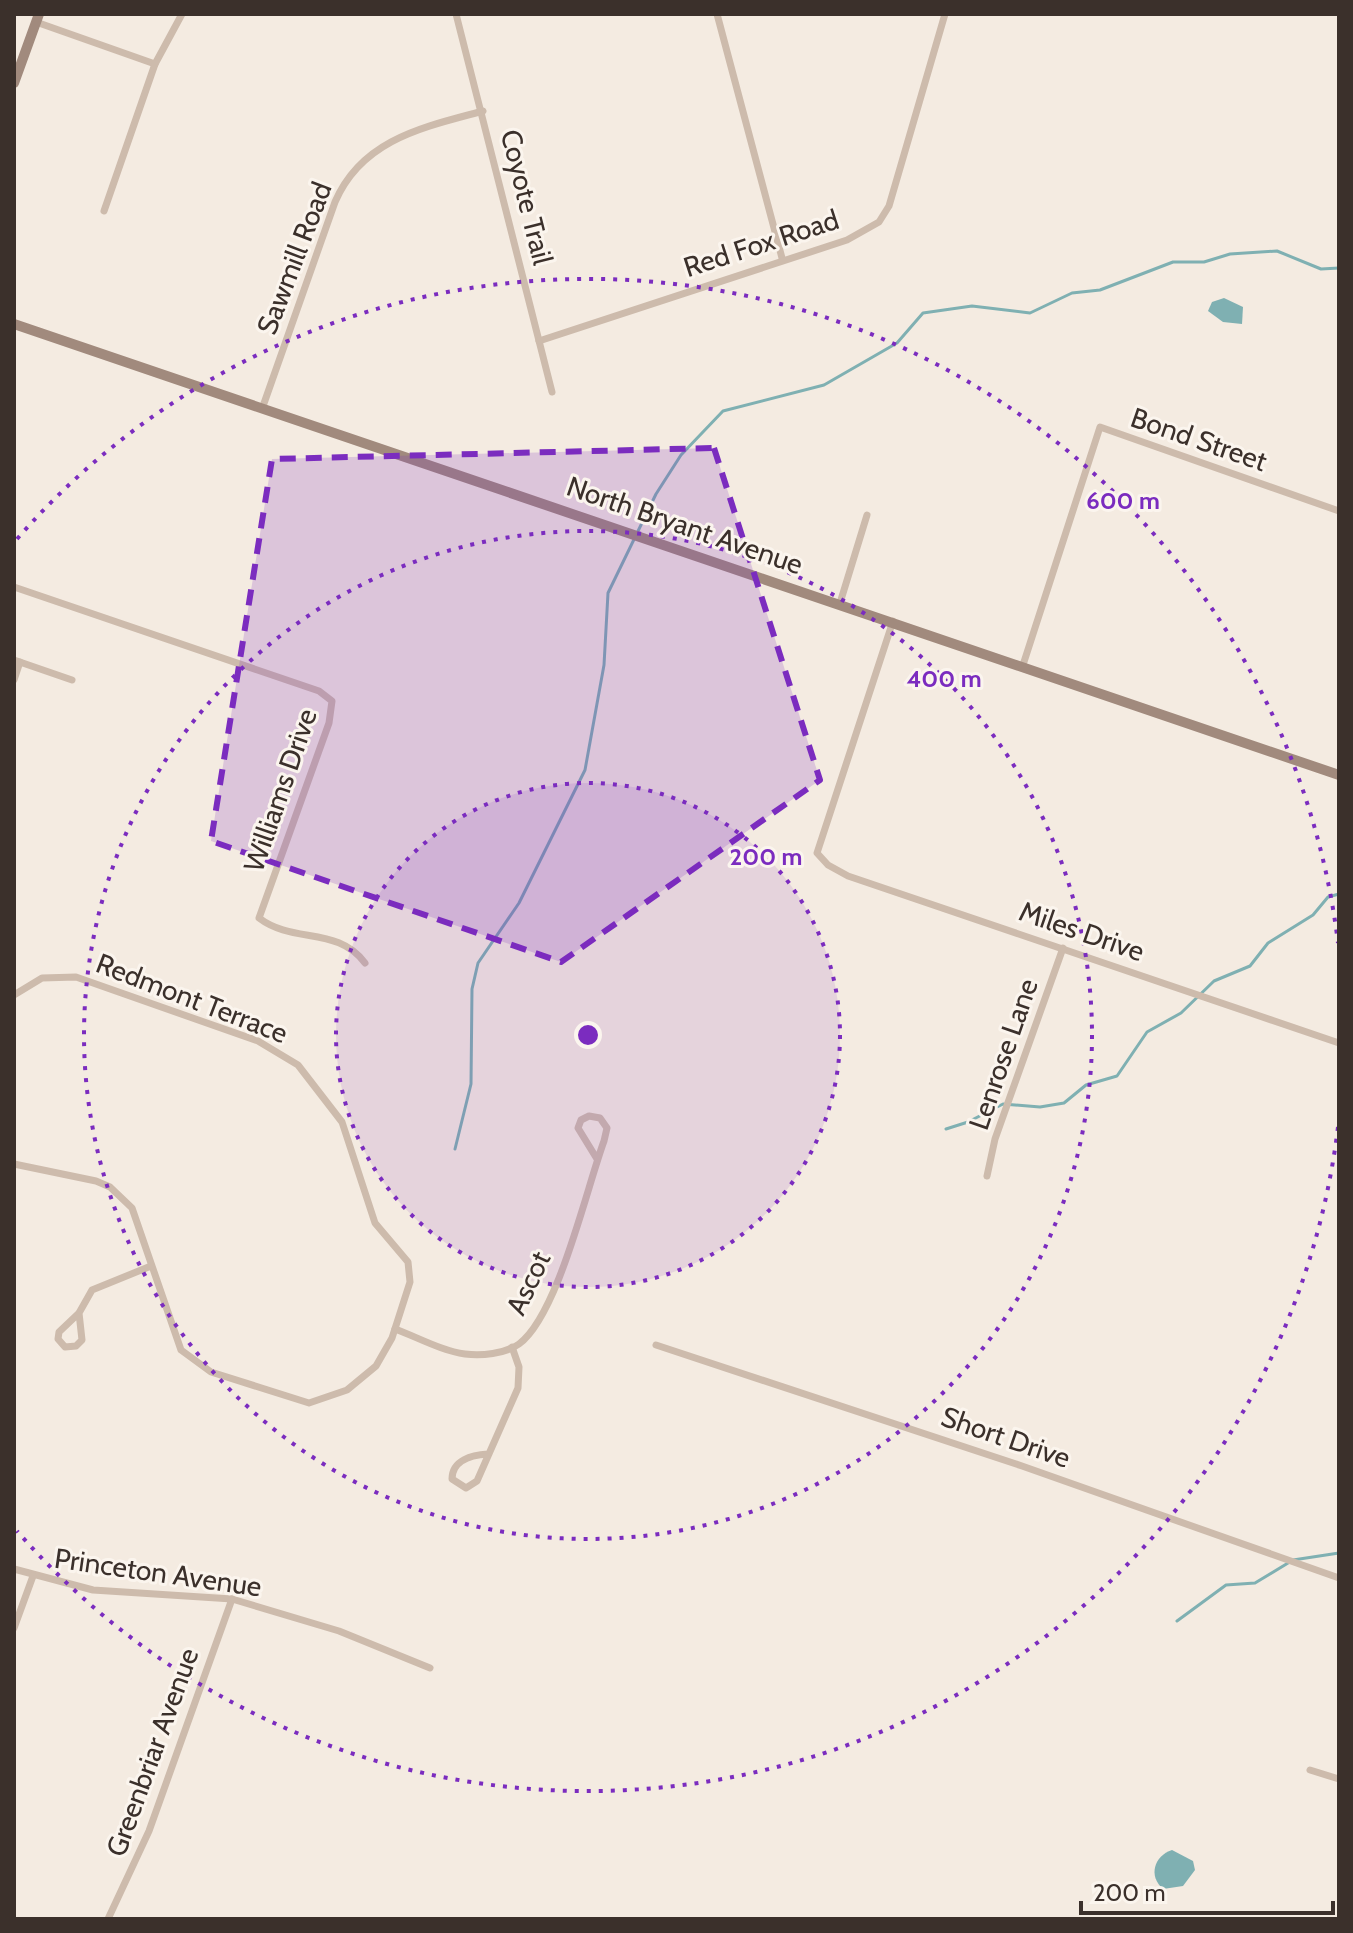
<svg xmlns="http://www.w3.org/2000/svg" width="1353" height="1933" font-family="Cabin,sans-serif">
  <rect width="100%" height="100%" fill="#f4ebe1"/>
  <g fill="#7fb0b2">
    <polygon points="1224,298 1243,307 1242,324 1223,322 1208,311 1212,302"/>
    <path d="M1172,1850L1193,1861L1195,1870L1183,1886L1163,1889C1148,1876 1154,1856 1172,1850Z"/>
  </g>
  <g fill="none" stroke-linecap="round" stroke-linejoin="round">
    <g stroke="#7fb0b2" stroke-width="3">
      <polyline points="946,1129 968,1122 1003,1104 1040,1107 1064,1103 1086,1085 1117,1076 1147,1032 1181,1013 1214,981 1250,966 1268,943 1313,915 1328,897 1339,894"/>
      <polyline points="455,1149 471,1084 472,989 478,963 519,903 585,770 604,665 608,593 656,494 681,455 723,411 824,385 897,343 923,313 972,306 1030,313 1072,293 1100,290 1173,262 1204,262 1230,254 1277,251 1321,269 1339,268"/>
      <polyline points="1177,1621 1226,1585 1255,1583 1293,1560 1339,1553"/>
    </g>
    <g stroke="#cdbbac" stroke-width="7">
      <polyline points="456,14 552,392"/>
      <polyline points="717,14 782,258"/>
      <polyline points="36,22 155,64"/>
      <polyline points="104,211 155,64 182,14"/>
      <polyline points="539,341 847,240 879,222 889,206 945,14"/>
      <path d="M262,409L335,202C362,139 424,127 483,111"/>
      <path d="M14,587L319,691L332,701L329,723L259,918C293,944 338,926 365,963"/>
      <polyline points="840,603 867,515"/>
      <polyline points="893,621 817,853 828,865 848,876 1339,1043"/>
      <polyline points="14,660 72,680"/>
      <polyline points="1023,665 1100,427 1339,511"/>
      <polyline points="14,680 20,662"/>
      <polyline points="14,995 42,978 76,977 258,1041 298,1065 342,1122 375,1223 408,1262 410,1282 392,1338 376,1366 347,1390 309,1403 211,1372 181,1350 132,1208 110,1187 96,1181 14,1164"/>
      <polyline points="987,1176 995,1139 1063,948"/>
      <polyline points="79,1313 82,1340 76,1346 65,1347 58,1339 59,1332 79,1313 92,1290 151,1266"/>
      <path d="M395,1329C417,1337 442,1351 465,1354C481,1356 505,1354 519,1344C558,1315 586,1190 604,1141L607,1128L600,1118L589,1116L581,1120L578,1128L597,1159"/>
      <polyline points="656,1345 1022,1466 1339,1578"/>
      <path d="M488,1454C472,1455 452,1460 452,1479L466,1488L477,1481L518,1388L519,1367L512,1347"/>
      <polyline points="14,1569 93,1590 232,1599 339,1631 430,1668"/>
      <polyline points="14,1628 33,1576"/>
      <polyline points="1310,1770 1339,1779"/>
      <polyline points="108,1919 149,1831 232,1599"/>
    </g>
    <g stroke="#a18a7d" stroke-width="10">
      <polyline points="14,83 39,14"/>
      <polyline points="14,324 1339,775"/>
    </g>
  </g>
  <path fill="#7b2cbf" fill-opacity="0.2" stroke="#7b2cbf" stroke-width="6" stroke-dasharray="16 10" stroke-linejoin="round" d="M714,448L820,780L561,962L211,841L272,459Z"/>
  <circle cx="588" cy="1035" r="252" fill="#7b2cbf" fill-opacity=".12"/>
  <g fill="none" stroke="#7b2cbf" stroke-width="4" stroke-dasharray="4 8">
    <circle cx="588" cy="1035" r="252"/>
    <circle cx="588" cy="1035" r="504"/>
    <path d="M1338 1127A756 756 0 0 1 17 1531M17 539A756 756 0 0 1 1338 943"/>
  </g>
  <g text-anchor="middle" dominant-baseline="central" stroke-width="6" stroke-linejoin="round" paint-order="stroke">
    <g font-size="28" fill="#3b302b" stroke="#fbf5ee">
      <text transform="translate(527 197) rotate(76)">Coyote Trail</text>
      <text transform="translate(761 243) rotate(-18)">Red Fox Road</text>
      <text transform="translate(294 258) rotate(-69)">Sawmill Road</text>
      <text transform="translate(1199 439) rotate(19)">Bond Street</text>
      <text transform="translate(685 525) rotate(19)">North Bryant Avenue</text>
      <text transform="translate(280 790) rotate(-71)">Williams Drive</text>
      <text transform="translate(1082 931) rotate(19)">Miles Drive</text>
      <text transform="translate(192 998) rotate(21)">Redmont Terrace</text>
      <text transform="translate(1003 1054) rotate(-71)">Lenrose Lane</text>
      <text transform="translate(528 1283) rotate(-65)">Ascot</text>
      <text transform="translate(1006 1437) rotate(19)">Short Drive</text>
      <text transform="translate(158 1572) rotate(8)">Princeton Avenue</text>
      <text transform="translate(152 1752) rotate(-70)">Greenbriar Avenue</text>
    </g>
  </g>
  <circle cx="588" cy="1035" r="12" fill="#7b2cbf" stroke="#fbf5ee" stroke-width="4"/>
  <g font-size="24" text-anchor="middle" font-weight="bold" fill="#7b2cbf" stroke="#fbf5ee" stroke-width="6" stroke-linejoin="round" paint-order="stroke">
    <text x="1123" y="509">600 m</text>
    <text x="944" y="687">400 m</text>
    <text x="766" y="865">200 m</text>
  </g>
  <rect width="1353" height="1933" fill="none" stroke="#3b302b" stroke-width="32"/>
  <path d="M1081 1901v12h252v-12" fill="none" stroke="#3b302b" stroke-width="4"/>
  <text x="1093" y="1901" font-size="24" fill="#3b302b" stroke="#fbf5ee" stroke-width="6" paint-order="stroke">200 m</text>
</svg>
